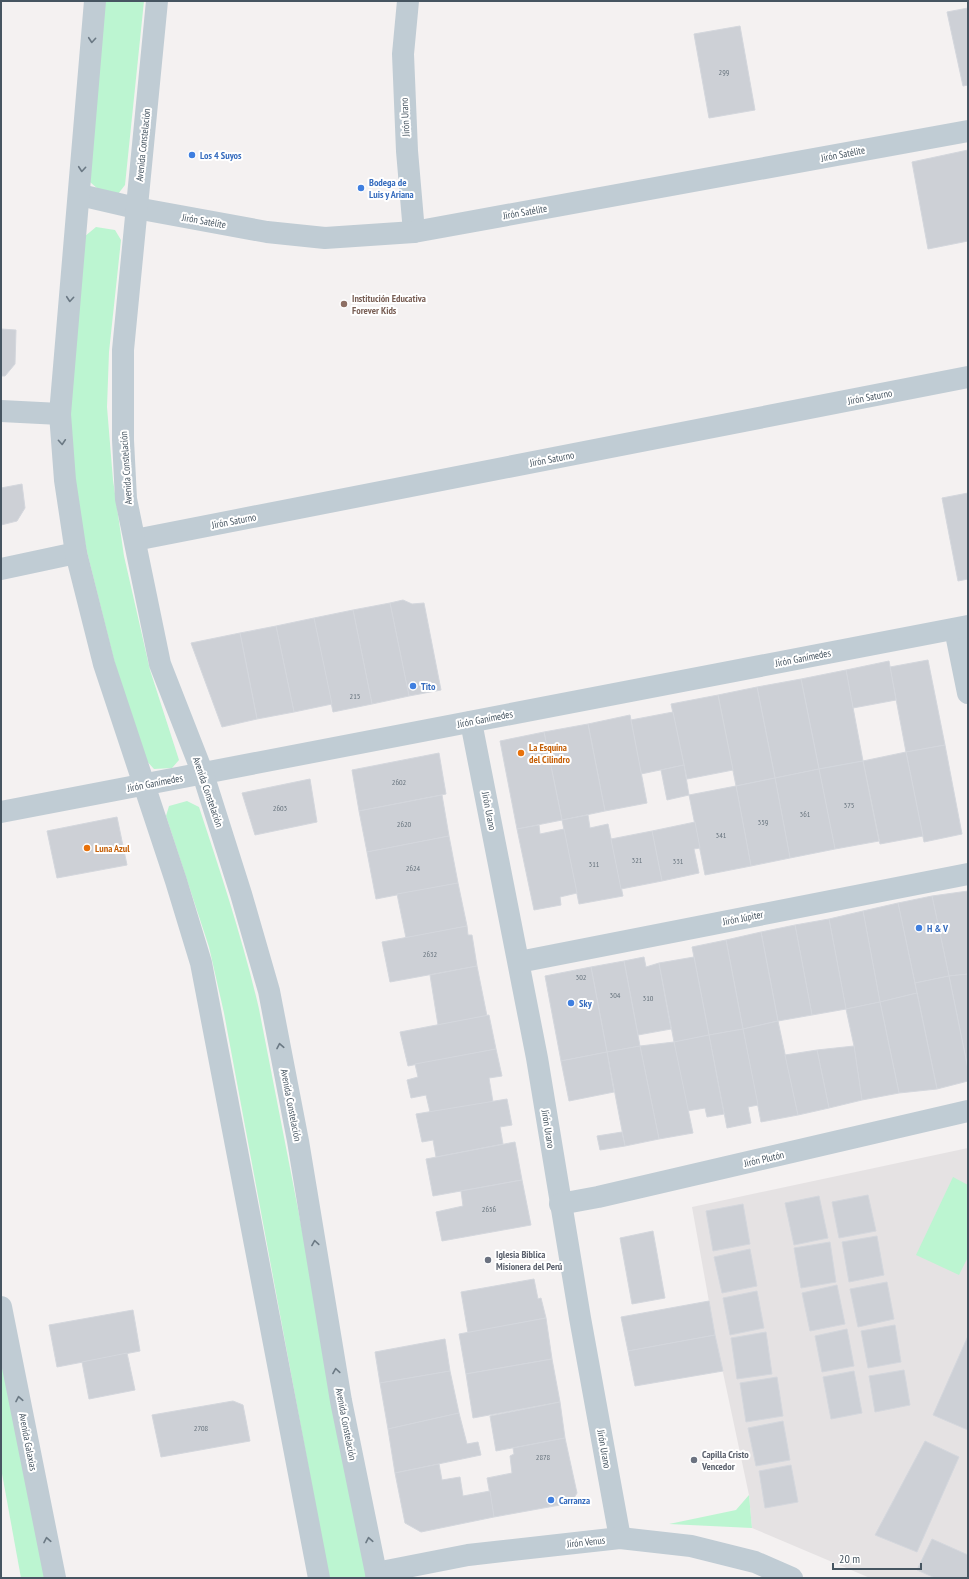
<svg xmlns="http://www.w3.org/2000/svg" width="969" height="1579" font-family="'PT Sans Narrow',sans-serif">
  <rect width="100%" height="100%" fill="#f4f1f1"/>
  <polygon fill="#e5e2e3" points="968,1148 968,1578 870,1578 752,1528 749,1495 715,1335 692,1207"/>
  <g fill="#bcf5d1">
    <polygon points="105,1 144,1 125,185 118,194 98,189 90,182"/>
    <polygon points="96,227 115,230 121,240 109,352 107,407 113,480 124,556 150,670 179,760 172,768 154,769 144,758 118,676 87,552 77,502 70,437 71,396 84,237"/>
    <path d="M187,801L199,807C221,874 243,940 259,1009L370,1578H329L224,1013L209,947L166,816L169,806Z"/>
    <polygon points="953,1177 968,1185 968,1257 959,1275 916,1255"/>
    <polygon points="1,1338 48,1578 21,1578 1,1468"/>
    <polygon points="749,1495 752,1528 669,1524 736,1510"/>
  </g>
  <g fill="#cdd0d6" stroke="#d4d7dd">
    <polygon points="968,8 968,85 963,86 947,12"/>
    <polygon points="740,26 755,110 709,118 694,34"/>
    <polygon points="968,150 968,241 928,249 912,162"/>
    <polygon points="1,329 16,330 15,364 5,376 1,376"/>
    <polygon points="22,484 25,508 17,521 1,525 1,488"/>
    <polygon points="968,493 968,579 958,581 942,498"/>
    <polygon points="403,600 412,604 424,603 441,690 409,696 390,603"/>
    <polygon points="390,603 409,696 372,704 353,610"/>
    <polygon points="353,610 372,704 333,712 314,618"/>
    <polygon points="314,618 332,704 294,712 276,626"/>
    <polygon points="276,626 294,712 257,719 240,633"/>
    <polygon points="240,633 257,719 222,727 191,643"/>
    <polygon points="928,660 945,745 906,752 890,667"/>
    <polygon points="889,661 896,700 853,708 846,670"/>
    <polygon points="846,670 863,761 819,769 801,679"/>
    <polygon points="801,679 819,769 775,778 757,687"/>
    <polygon points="757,687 775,778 736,786 718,695"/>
    <polygon points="718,695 733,770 687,779 671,704"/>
    <polygon points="673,712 684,765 641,774 631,720"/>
    <polygon points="630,715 647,803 605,811 588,724"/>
    <polygon points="588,724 605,811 562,820 544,732"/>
    <polygon points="544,732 562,820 517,829 500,741"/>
    <polygon points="945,745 962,834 924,842 906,752"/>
    <polygon points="906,752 923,836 880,844 863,761"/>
    <polygon points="439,753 446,794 359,811 352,770"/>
    <polygon points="863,761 879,841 835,849 819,769"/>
    <polygon points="684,765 689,795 667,800 661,770"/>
    <polygon points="819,769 835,849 790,858 775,778"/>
    <polygon points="775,778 790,858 751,866 736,786"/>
    <polygon points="310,779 317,822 255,835 242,793"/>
    <polygon points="736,786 751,866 705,875 689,795"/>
    <polygon points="442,795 449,836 367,852 359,811"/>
    <polygon points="588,815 590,828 608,824 623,896 579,904 562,820"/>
    <polygon points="117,817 127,865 57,878 47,831"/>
    <polygon points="695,822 700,848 694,849 699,873 662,881 652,831"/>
    <polygon points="539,825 540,834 564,829 577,893 560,897 561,905 534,910 517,829"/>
    <polygon points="652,831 662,881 621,889 611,839"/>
    <polygon points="449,836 458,883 376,899 367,852"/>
    <polygon points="458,883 467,926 406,938 397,894"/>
    <polygon points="968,891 968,974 949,976 932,896"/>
    <polygon points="932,896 949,976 915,983 898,903"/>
    <polygon points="898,903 917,993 880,1002 863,911"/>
    <polygon points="863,911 880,1002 846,1009 829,919"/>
    <polygon points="829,919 846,1009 812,1015 795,925"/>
    <polygon points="795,925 812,1015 778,1021 761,932"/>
    <polygon points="467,926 468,935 472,935 477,966 390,982 382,942"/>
    <polygon points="761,932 778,1021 743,1029 726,940"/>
    <polygon points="726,940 743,1029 709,1035 692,947"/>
    <polygon points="644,957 646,967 659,963 671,1029 638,1035 624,961"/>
    <polygon points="694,957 709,1035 674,1042 659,963"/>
    <polygon points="624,961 640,1046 607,1052 591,967"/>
    <polygon points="477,966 487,1016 438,1025 430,975"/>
    <polygon points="591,967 607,1052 561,1061 545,976"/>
    <polygon points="968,974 968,1069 949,976"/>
    <polygon points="949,976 968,1069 968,1081 937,1089 915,983"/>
    <polygon points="917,993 937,1089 899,1093 880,1002"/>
    <polygon points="880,1002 899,1093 862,1100 854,1046 846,1009"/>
    <polygon points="489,1015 496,1049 408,1066 400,1032"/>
    <polygon points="778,1021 798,1115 761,1122 743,1029"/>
    <polygon points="743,1029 758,1105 748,1107 751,1123 727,1128 709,1035"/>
    <polygon points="709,1035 724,1114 707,1117 705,1108 687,1111 674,1042"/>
    <polygon points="674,1042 693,1133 659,1139 640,1046"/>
    <polygon points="640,1046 659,1139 625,1146 607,1052"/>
    <polygon points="854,1046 862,1100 829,1108 817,1050"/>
    <polygon points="496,1049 502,1076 489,1078 493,1102 430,1112 426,1095 411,1098 407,1080 418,1077 415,1064"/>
    <polygon points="817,1050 829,1108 798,1115 785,1055"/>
    <polygon points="607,1052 614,1092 569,1101 561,1061"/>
    <polygon points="507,1099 512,1125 500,1127 503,1144 436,1157 433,1140 422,1142 416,1114"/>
    <polygon points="622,1132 625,1146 600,1150 597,1136"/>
    <polygon points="515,1142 522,1180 433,1196 426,1159"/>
    <polygon points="522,1180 531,1225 442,1241 436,1212 463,1206 461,1191"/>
    <polygon points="868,1195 876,1231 839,1238 832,1202"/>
    <polygon points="819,1196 828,1238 794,1245 785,1203"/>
    <polygon points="743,1204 750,1244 713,1251 706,1211"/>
    <polygon points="653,1231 665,1298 632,1304 620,1238"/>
    <polygon points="877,1236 884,1275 849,1282 842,1242"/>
    <polygon points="830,1242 836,1282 801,1288 794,1248"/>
    <polygon points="750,1249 757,1286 722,1293 714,1257"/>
    <polygon points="534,1279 538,1299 541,1298 546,1318 468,1333 461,1292"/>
    <polygon points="887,1282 894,1319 858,1327 850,1289"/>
    <polygon points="837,1285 845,1324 810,1331 802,1293"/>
    <polygon points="757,1291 764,1328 730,1335 723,1298"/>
    <polygon points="709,1301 715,1335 628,1351 621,1317"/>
    <polygon points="133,1310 140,1351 57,1367 49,1325"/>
    <polygon points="546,1318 552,1359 466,1374 459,1334"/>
    <polygon points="895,1325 901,1362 868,1368 861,1331"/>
    <polygon points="847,1329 854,1366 822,1372 815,1336"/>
    <polygon points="766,1332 772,1374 737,1379 731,1338"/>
    <polygon points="715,1335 723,1371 635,1386 628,1351"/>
    <polygon points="968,1336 968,1430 933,1415"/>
    <polygon points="445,1339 450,1371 380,1383 375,1352"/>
    <polygon points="127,1353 135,1390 89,1399 82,1362"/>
    <polygon points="552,1359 560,1402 473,1418 466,1374"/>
    <polygon points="904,1370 910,1405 875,1412 869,1376"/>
    <polygon points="450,1371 459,1413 388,1429 380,1383"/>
    <polygon points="854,1371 862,1413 831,1419 823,1377"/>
    <polygon points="777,1377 783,1416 746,1422 740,1383"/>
    <polygon points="233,1401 243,1405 250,1441 161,1457 152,1415"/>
    <polygon points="560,1402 565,1438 496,1451 490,1416"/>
    <polygon points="459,1413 467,1444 478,1442 481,1455 395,1473 388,1429"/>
    <polygon points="783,1421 790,1460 756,1466 748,1428"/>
    <polygon points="565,1438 577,1493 571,1503 494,1517 487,1478 512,1473 510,1456 514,1454 513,1448"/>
    <polygon points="925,1441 959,1457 917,1552 875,1535"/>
    <polygon points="439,1464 442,1480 460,1477 463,1496 490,1491 494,1517 421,1532 405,1523 395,1473"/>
    <polygon points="791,1465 798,1502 765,1508 759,1471"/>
    <polygon points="932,1539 968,1555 968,1578 935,1578 917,1570"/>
  </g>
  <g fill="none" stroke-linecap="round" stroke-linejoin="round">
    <g stroke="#c0ccd4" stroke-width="22">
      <polyline points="408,1 403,54 407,151 414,232"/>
      <polyline points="80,195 136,208 267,232 325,238 414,232 968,131"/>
      <polyline points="1,411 60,414"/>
      <polyline points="135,540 968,377"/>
      <polyline points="1,569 76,553"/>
      <polyline points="955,629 968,693"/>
      <polyline points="471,722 537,1058 580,1318 620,1538"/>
      <polyline points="1,812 968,626"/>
      <polyline points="519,962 968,874"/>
      <polyline points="560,1204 598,1197 968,1111"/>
      <polyline points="1,1307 55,1578"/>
      <polyline points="376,1573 468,1555 620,1538 691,1546 755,1562 792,1578"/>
    </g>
    <g stroke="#c0ccd4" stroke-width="22">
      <polyline points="95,1 60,414 65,480 76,553 104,664 176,881 201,963 319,1578"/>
      <polyline points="157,1 123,350 123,440 126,499 160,664 203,774 241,894 269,991 298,1141 341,1401 377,1578"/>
    </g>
  </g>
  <defs><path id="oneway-chevron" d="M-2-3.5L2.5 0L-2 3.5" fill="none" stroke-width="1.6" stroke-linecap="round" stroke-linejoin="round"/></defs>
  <g stroke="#6b7984">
    <use href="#oneway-chevron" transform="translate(92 40) rotate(95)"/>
    <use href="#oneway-chevron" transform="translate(82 169) rotate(95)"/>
    <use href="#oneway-chevron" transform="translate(70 299) rotate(95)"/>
    <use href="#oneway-chevron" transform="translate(62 442) rotate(86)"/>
    <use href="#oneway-chevron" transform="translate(280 1046) rotate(-101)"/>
    <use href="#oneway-chevron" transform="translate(315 1243) rotate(-99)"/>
    <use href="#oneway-chevron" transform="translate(336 1371) rotate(-99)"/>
    <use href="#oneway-chevron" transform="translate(19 1399) rotate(-101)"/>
    <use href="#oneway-chevron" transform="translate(47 1540) rotate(-101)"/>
    <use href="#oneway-chevron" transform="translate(369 1540) rotate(-101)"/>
  </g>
  <g fill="#3f7fe0" stroke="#fff" stroke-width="1.5">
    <circle cx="192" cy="155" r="4"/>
    <circle cx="361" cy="188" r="4"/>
    <circle cx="413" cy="686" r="4"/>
    <circle cx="919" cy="928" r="4"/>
    <circle cx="571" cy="1003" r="4"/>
    <circle cx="551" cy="1500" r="4"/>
  </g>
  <circle fill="#8d6e63" stroke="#fff" stroke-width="1.5" cx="344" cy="304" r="4"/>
  <g fill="#e8710a" stroke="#fff" stroke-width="1.5">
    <circle cx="521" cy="753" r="4"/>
    <circle cx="87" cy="848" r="4"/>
  </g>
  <g fill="#6b7280" stroke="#fff" stroke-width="1.5">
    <circle cx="488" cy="1260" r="4"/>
    <circle cx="694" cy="1460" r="4"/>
  </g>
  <g text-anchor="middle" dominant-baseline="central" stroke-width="4" stroke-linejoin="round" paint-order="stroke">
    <g font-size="8" fill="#68747e">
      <text x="724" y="72">299</text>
      <text x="355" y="696">215</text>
      <text x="399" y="782">2602</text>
      <text x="849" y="805">375</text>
      <text x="280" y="808">2603</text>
      <text x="805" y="814">361</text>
      <text x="763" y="822">359</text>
      <text x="404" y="824">2620</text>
      <text x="721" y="835">341</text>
      <text x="637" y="860">321</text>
      <text x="678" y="861">331</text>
      <text x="594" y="864">311</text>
      <text x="413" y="868">2624</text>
      <text x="430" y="954">2632</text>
      <text x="581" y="977">302</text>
      <text x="615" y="995">304</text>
      <text x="648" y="998">310</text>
      <text x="489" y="1209">2656</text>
      <text x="201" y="1428">2708</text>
      <text x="543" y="1457">2878</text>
    </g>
    <g font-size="10" fill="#465561" stroke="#fff">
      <text transform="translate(405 117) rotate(-93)">Jirón Urano</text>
      <text transform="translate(143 145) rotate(-84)">Avenida Constelación</text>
      <text transform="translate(843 154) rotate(-11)">Jirón Satélite</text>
      <text transform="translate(525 212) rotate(-10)">Jirón Satélite</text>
      <text transform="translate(204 221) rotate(10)">Jirón Satélite</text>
      <text transform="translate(870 397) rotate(-11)">Jirón Saturno</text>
      <text transform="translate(552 459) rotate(-11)">Jirón Saturno</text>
      <text transform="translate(126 468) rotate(-94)">Avenida Constelación</text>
      <text transform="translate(234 521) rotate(-11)">Jirón Saturno</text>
      <text transform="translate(803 658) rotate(-11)">Jirón Ganímedes</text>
      <text transform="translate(485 719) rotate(-11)">Jirón Ganímedes</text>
      <text transform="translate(155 783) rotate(-11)">Jirón Ganímedes</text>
      <text transform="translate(208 792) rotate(71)">Avenida Constelación</text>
      <text transform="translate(489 811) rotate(79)">Jirón Urano</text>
      <text transform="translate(743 918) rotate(-11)">Jirón Júpiter</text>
      <text transform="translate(291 1105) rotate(79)">Avenida Constelación</text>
      <text transform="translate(548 1129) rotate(81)">Jirón Urano</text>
      <text transform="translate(764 1159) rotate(-13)">Jirón Plutón</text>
      <text transform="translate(346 1424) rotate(79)">Avenida Constelación</text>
      <text transform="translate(28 1442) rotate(79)">Avenida Galaxias</text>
      <text transform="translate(604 1449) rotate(80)">Jirón Urano</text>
      <text transform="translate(586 1542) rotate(-6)">Jirón Venus</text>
    </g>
    <g font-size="10" font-weight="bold" fill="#366cbe" stroke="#fff" text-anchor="start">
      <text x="200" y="155">Los 4 Suyos</text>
      <text x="369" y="182">Bodega de<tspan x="369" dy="12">Luis y Ariana</tspan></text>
      <text x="421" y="686">Tito</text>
      <text x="927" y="928">H &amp; V</text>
      <text x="579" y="1003">Sky</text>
      <text x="559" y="1500">Carranza</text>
    </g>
    <g font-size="10" font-weight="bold" fill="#785e54" stroke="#fff" text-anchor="start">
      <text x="352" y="298">Institución Educativa<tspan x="352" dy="12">Forever Kids</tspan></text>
    </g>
    <g font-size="10" font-weight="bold" fill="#c56008" stroke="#fff" text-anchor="start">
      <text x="529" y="747">La Esquina<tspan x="529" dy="12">del Cilindro</tspan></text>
      <text x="95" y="848">Luna Azul</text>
    </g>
    <g font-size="10" font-weight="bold" fill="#5b616d" stroke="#fff" text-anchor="start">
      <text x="496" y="1254">Iglesia Biblica<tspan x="496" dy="12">Misionera del Perú</tspan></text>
      <text x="702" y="1454">Capilla Cristo<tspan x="702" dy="12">Vencedor</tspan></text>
    </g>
  </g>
  <rect width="969" height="1579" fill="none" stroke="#465561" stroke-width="4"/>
  <path d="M833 1563v6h88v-6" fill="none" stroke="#465561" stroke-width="2"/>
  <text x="839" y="1563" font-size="12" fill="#465561" stroke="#ffffff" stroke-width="3" paint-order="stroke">20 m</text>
</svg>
